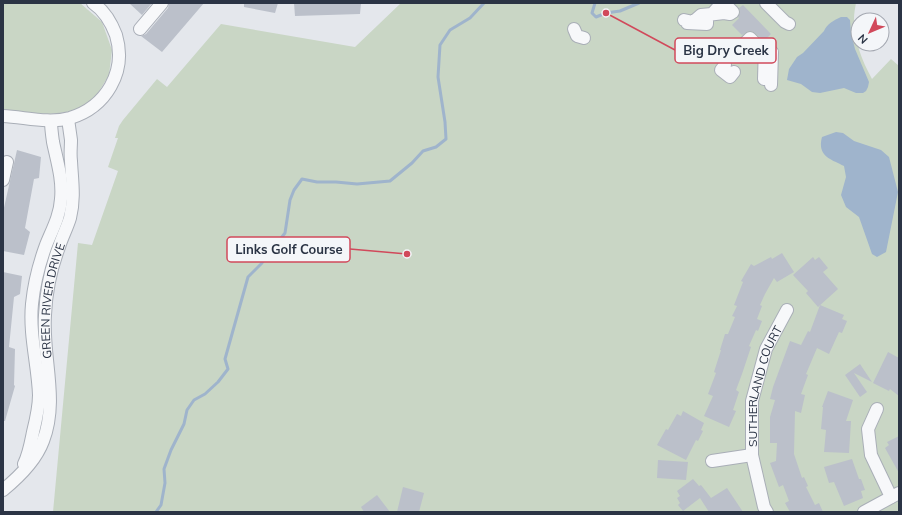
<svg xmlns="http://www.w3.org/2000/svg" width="902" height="515" font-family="Mulish,sans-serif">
  <rect width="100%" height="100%" fill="#e4e7ec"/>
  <g fill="#c9d6c5">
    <polygon points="3,3 80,3 102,22 112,50 109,75 95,98 76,111 50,114 3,112"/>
    <path d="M401,3H856C855,8 854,14 854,19C855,42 861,59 872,79L891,59L899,66V512H53L78,243L92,245L118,171L108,167L118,138H115L119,126L123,120L157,79L167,87L221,24L355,47Z"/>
  </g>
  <g fill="#9fb4cc">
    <path d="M841,17H847L850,20L851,33L855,49L869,82L868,87L866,91L863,93H856L844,88L820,93L812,92L801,84L787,80L789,69L797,57L803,53L824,31C827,24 834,20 841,17Z"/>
    <path d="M836,132L843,133L854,141L881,150L889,157L898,192L886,252L877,257L872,254L859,217L846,207L841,195L846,177L844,166C830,159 817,156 822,137Z"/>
  </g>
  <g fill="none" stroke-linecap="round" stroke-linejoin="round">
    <g stroke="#9fb4cc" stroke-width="3">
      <polyline points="595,3 592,13 596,17 606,13 620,11 639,3"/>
      <polyline points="156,512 161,505 165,483 164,469 171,450 184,424 187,410 194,400 205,394 218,382 228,369 225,359 248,277 261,264 285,233 290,200 294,190 302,179 317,182 336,182 357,184 390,181 412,163 423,151 436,147 446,139 445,122 438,77 440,45 450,30 470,18 484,3"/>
    </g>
  </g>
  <g fill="#bbc0ca">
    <polygon points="129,3 152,3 142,15"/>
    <polygon points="169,3 204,3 162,52 141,36 146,34 168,8"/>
    <polygon points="244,3 278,3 275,13 244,7"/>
    <polygon points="294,3 361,3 360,14 295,16"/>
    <polygon points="743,5 771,34 766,39 762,39 755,33 752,31 748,31 742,35 732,25 739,18 738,17 740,14 740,11 739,8"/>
    <polygon points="17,150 41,157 39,178 34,179 25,228 30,232 24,255 3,251 3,212"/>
    <polygon points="782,253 794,272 777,282 774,278 765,294 760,305 762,306 757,319 762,321 758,331 756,330 749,346 751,347 742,374 736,390 739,392 733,410 736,411 729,427 704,416 713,396 708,394 716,373 714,372 721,350 720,350 725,334 728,334 735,317 732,316 737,306 734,305 743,282 741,281 751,264 754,266 771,257 772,259"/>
    <polygon points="813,257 815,260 819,257 828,268 823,272 838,289 818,307 806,293 808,291 793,275"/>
    <polygon points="3,272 22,276 20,294 14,297 9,347 15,349 14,385 15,386 5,421 3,421"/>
    <polygon points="820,305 844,315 842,319 847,321 842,333 839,332 829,354 817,348 806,374 808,375 801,394 805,395 801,413 795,411 794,454 802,478 804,477 808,486 806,487 815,505 819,503 823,512 790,512 785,503 789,501 783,485 779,487 770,463 776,461 777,443 770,443 770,417 775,400 770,399 773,387 790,341 801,345 808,331 810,332"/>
    <polygon points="888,352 899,358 899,396 890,389 889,391 873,383"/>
    <polygon points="860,364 872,382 854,373 867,392 860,397 845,375"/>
    <polygon points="828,391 853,400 846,421 851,421 849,453 824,452 826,430 821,429 823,407 822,407"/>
    <polygon points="683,411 704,423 701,430 703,431 698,441 696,440 686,460 657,445 666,429 668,430 677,414 681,416"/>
    <polygon points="899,436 899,473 885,448 889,445 887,442"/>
    <polygon points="852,459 859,479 861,479 865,490 861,491 863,498 844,506 834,482 829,483 824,467"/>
    <polygon points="658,460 688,462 686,480 657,478"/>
    <polygon points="693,479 699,486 701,485 711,498 727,488 743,512 709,512 700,498 683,511 678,505 680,503 677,498 680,496 677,491"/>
    <polygon points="403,487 424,493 419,512 397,512"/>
    <polygon points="377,495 390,512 364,512 361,507"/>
  </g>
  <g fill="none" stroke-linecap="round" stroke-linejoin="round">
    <g stroke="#a9aeb7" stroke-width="14">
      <g id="minor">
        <polyline points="766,3 785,22 789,24"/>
        <polyline points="684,20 693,22 701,15 712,14 722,3 726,5 733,12 730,14 724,13 707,15 707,24 687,23"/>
        <polyline points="140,29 162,3"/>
        <polyline points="574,29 577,36 584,38"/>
        <polyline points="758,48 750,47 745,43 750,38 758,46"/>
        <polyline points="725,65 721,70 730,77 734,72"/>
        <polyline points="764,79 765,46 772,52 771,85"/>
        <path d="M3,116C25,117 48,124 70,118C106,107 127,72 116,35C111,22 105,11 93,3"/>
        <polyline points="3,180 7,162"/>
        <polyline points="877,409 868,429 871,455 891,497"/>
        <polyline points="712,461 752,455"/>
        <path d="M24,464C29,454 31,442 33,432C36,420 39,407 39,395C38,365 29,335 32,304C34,284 39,264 46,245C52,230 60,216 61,199C63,180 57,161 53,142C52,135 51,128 51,121"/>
        <path id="s1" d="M3,490C19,477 36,460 43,441C59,400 42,357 45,315C46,292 51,268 59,247C62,237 67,228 70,218C75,198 72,181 71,161C70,154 71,147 71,140C70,133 69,126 68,119"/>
        <path id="s2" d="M767,512L764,507L752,455V401L766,349L787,310"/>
        <polyline points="864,512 899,493"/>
      </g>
    </g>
    <use href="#minor" stroke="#f7f8fa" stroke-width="12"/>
  </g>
  <g text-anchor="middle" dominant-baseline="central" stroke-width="4" stroke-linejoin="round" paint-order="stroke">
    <g font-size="12" fill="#2b3445" stroke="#f4f6f9">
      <text stroke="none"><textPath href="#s1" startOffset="206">GREEN RIVER DRIVE</textPath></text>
      <text stroke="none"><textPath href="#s2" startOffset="130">SUTHERLAND COURT</textPath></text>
    </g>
  </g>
  <path fill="none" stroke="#d1495b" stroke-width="1.5" d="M606 13L675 50M407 254L350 249"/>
  <g fill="#d1495b" stroke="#f4f6f9" stroke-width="1.5">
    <circle cx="606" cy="13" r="4"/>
    <circle cx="407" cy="254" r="4"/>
  </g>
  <g fill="#f4f6f9" stroke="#d1495b" stroke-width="1.5">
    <rect x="675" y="38" width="101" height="25" rx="4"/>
    <rect x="227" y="237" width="123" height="25" rx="4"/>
  </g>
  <g font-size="13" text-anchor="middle" font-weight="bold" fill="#2b3445">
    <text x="726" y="55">Big Dry Creek</text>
    <text x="289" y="254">Links Golf Course</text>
  </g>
  <rect width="902" height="515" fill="none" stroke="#2b3445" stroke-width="8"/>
  <g transform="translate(870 32) rotate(226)"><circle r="19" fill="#f4f6f9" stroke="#a4a8b1"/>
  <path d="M0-3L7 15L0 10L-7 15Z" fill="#d1495b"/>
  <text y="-6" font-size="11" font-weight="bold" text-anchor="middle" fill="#2b3445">N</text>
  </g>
</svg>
